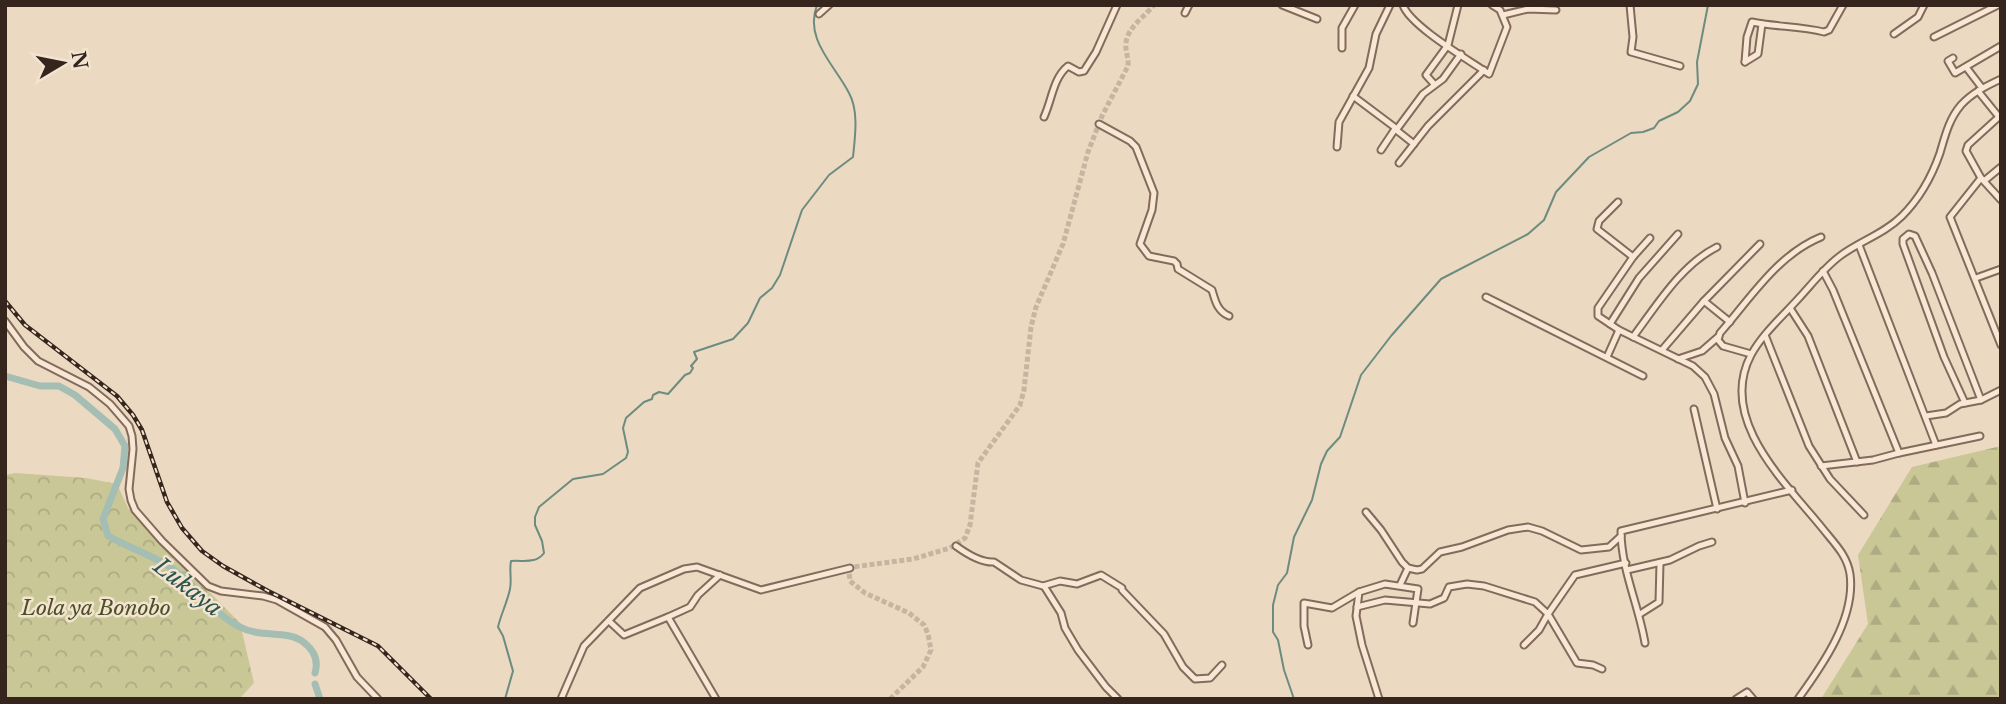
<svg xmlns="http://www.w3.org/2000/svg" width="2006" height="704" font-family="'Libre Baskerville',serif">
  <defs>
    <pattern id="forest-firs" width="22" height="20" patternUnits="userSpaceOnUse" patternTransform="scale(1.75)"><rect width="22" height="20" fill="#c9c796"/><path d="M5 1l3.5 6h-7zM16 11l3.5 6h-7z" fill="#adab81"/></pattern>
    <pattern id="park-crowns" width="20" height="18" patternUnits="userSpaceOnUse" patternTransform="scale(1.75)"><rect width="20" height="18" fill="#c9c796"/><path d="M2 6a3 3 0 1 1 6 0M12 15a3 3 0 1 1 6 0" fill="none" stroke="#adab81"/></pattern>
  </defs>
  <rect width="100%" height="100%" fill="#ecd9c2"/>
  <polygon fill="url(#forest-firs)" points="2001,446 2001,699 1821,699 1868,624 1858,555 1912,467"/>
  <polygon fill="url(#park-crowns)" points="15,473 86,478 117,484 128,508 148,530 240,623 254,683 239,699 5,699 5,475"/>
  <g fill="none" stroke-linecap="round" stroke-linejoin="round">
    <g stroke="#6c8c7f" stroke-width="2">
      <path d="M505,699L513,671L503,636L498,627C501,614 507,603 510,589C512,579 509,569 511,561C524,560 536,564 544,553L542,541L535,525V517L539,507L573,479L603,474L626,458L628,452L623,428L626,418L644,402L652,399L653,395L659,392L668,394L685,375L690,373L693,368L691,366L697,359L694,352L733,339L748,323L760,298L772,288L780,275L802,210L829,175L853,157C855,137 859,111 849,93C834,64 804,39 817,5"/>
      <polyline points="1294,699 1284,670 1278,640 1273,632 1273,605 1278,585 1287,573 1294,537 1312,500 1321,464 1327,451 1340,437 1361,375 1391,336 1441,279 1528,234 1544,220 1556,192 1589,157 1631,133 1643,132 1654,128 1659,121 1678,112 1690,101 1698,84 1697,62 1708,5"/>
    </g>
    <g stroke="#a4beb3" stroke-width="7">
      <path d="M5,376L40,386H59L75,395L115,429L125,446L123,468L103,519L108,536C128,547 151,555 170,567C196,584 213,614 240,627C260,638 286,630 302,641C313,649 319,660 315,673"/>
      <polyline points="315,684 320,699"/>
    </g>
    <path stroke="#c7b5a1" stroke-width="5" stroke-dasharray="5 2.5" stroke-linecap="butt" d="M890,699L923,667L931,650L928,634L924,625L909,613L865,593L850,581L849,571L853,567L913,559L950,548L965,538L970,525L978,463L1020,405L1024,390L1031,327L1036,307L1063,244L1088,152L1102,116L1128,66C1129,58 1125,52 1126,43C1127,28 1145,16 1154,5"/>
    <g stroke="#846a5a" stroke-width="9">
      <g id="minor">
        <polyline points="1282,5 1317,19"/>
        <path d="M1403,5C1410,26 1469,60 1489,74L1507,27L1500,10L1492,5"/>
        <polyline points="1630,5 1633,37 1631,52 1680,66"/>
        <polyline points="1185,13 1189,5"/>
        <polyline points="819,14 829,5"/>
        <polyline points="1503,15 1528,9 1556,10"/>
        <polyline points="1894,34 1918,17 1924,5"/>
        <polyline points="1934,37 1998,5"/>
        <polyline points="1342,48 1342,28 1355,5"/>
        <polyline points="1953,58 1948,61 1955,73 2001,46"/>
        <path d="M1745,62L1747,37L1752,22C1776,27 1800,26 1824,32L1829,30L1843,5"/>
        <polyline points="1745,62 1758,54 1762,24"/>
        <polyline points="1966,67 1982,88"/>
        <polyline points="1434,84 1426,75 1448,45 1458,5"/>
        <polyline points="1978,91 1999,117"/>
        <polyline points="1353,96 1397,129 1423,94 1443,79 1461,54"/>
        <polyline points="2001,115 1968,145 1966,151 1981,178 2001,200"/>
        <path d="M1044,117C1052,100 1053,78 1068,66L1079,72L1084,71L1096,52L1117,5"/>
        <path d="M1099,124L1130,141L1136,147L1154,193L1152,210L1140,244L1149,256L1174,261L1177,264L1178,269L1212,290C1215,300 1217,311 1229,316"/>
        <polyline points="1337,147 1339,122 1369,68 1376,34 1390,5"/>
        <polyline points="1381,150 1395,129 1414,144"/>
        <polyline points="1399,163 1428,126 1484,70"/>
        <polyline points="1981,178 1950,217 2001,345"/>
        <polyline points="1984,181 2001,167"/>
        <polyline points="1618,202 1599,221 1597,229 1633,257"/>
        <polyline points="1650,238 1633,257 1598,308 1598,316 1619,330 1693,366 1705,377 1714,394 1725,438 1738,466 1745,503"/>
        <polyline points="1859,245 1936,445"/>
        <polyline points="1823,271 1833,290 1899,453 1980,436"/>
        <polyline points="1976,278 2001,269"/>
        <polyline points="1486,297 1643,376"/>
        <polyline points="1704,301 1730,322"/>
        <polyline points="1790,308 1808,336 1857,462"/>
        <polyline points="5,321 24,347 38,361 89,387 110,404 129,426 132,436 133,449 129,489 131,500 135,510 162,541 208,586 221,591 263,596 277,600 325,627 336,640 357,677 378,699"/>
        <polyline points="1610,324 1639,278 1678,234"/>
        <polyline points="1765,335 1809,446 1830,479 1864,515"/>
        <path d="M1633,337C1657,305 1681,265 1717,247"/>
        <polyline points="1662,350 1704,301 1760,244"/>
        <path d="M1751,354L1723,346L1718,340L1720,333C1750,299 1777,255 1821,237"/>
        <polyline points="1607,357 1619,330"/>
        <polyline points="1678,359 1702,351 1718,337"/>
        <polyline points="1965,403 1944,357 1903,244 1903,239 1909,234 1915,236 1932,273 1981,400"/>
        <polyline points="1694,409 1717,509"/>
        <polyline points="1926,416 1946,413 1960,404 1981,400 2001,390"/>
        <polyline points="1821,466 1873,460 1899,453"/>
        <polyline points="1366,512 1381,530 1402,562 1408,568 1417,570 1422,569 1440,552 1462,547 1508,530 1528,527 1542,531 1581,550 1609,547 1621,536"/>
        <path d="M956,546C967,554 981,563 994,562L1021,580L1043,586L1060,581L1077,584L1101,575L1122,588V590L1164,634L1183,667L1195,679L1210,678L1222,665"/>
        <polyline points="1627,570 1670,560 1699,546 1712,542"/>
        <polyline points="1400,585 1408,568"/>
        <polyline points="1044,586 1061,613 1065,628 1078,650 1106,687 1118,699"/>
        <polyline points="1359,592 1356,616 1362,645 1379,699"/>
        <polyline points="1357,607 1385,600 1430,604 1444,598 1449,587 1467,584 1484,586 1535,602 1548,614 1577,663 1593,665 1602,669"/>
        <polyline points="1640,614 1659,602 1660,563"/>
        <polyline points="668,617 690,607 698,595 720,575"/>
        <polyline points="609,621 624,635 668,617 716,699"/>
        <path d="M1645,643C1639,606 1621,569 1621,531L1792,490"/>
        <polyline points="1308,645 1304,626 1304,603 1332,608 1359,592 1385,584 1418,589 1413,623"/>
        <polyline points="1524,645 1539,630 1548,614 1575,575 1626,563"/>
        <polyline points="561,699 584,646 640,588 684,569 697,567 761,590 850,568"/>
        <polyline points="1736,699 1747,692 1753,699"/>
        <path d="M1798,699C1822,666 1856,618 1850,574C1847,555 1834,543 1823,529C1786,483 1717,420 1751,355C1763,333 1783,316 1799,298C1812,284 1824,268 1840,256C1860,241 1884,234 1902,216C1919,199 1932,176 1940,153C1945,136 1949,119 1961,105C1972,93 1986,86 2001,79"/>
      </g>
    </g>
    <use href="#minor" stroke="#f7e7d4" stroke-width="5"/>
    <g stroke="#35251d" stroke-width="4.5">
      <polyline id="rail" points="5,301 25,325 117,396 133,415 142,430 167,502 182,528 202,551 223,566 268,591 378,646 431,699"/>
    </g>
    <use href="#rail" stroke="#f3e4d1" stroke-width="2" stroke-dasharray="5" stroke-linecap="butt"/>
  </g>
  <g text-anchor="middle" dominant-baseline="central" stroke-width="5" stroke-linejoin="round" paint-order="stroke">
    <g font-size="21" font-style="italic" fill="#4c5025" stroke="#f3e4d1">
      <text x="96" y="608">Lola ya Bonobo</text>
    </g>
    <g font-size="23" font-style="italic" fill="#2d544c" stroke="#f3e4d1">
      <text transform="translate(188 587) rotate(38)">Lukaya</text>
    </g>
  </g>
  <rect width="2006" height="704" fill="none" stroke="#35251d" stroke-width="14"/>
  <g transform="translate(63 63) rotate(80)" stroke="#f3e4d1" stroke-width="5" paint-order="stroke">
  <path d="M0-5L12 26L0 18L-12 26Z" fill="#35251d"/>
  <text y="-10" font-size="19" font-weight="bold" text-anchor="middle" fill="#35251d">N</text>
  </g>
</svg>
